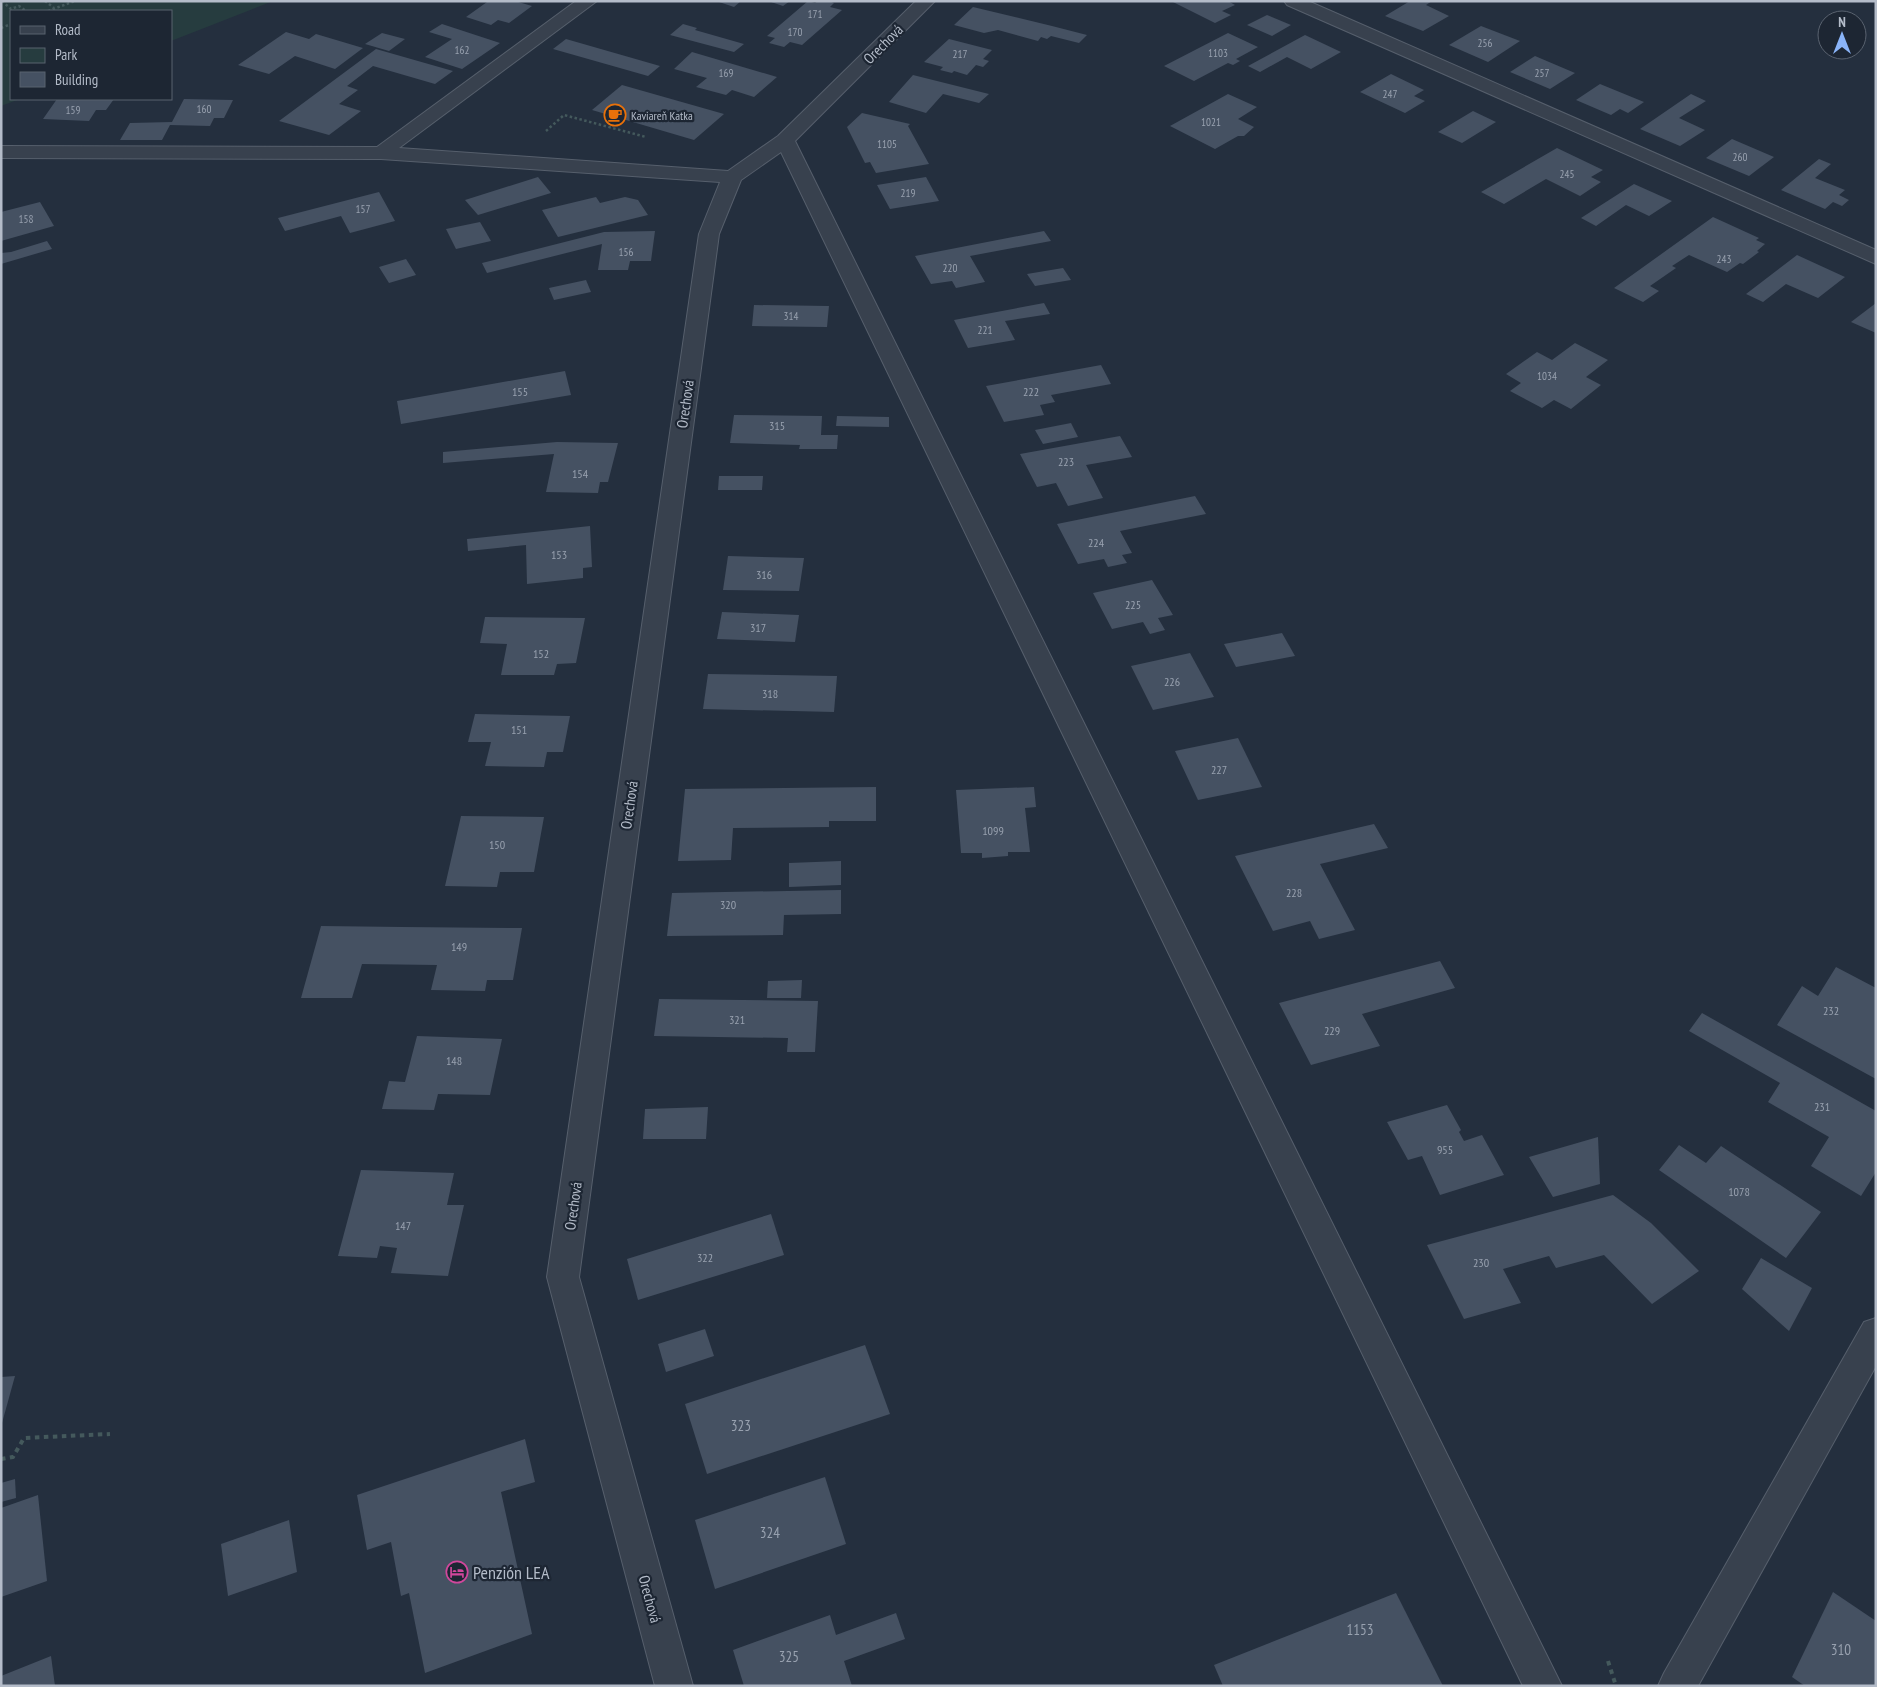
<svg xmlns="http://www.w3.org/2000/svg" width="1877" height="1687" font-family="'PT Sans Narrow',sans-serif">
  <rect width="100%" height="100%" fill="#242f3e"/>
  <polygon fill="#263c3f" points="1,1 273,1 171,41 171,11 11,11 11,99 20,99 1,106"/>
  <g fill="#455162">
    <polygon points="484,1 515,1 532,6 509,23 498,20 491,25 466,17 487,2"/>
    <polygon points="716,1 741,1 734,7"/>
    <polygon points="768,1 790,1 783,6"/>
    <polygon points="808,1 815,3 818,1 829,1 834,3 830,7 842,10 802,45 790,42 784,47 769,43 775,38 767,36"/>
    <polygon points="1171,1 1228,1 1235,5 1222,11 1231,15 1215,23"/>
    <polygon points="1410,1 1432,1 1426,5 1449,16 1423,31 1385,16"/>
    <polygon points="973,7 1052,26 1087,35 1079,43 1051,36 1047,39 1041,37 1038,41 998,30 984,33 954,25"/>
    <polygon points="1267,15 1291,25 1272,36 1247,25"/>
    <polygon points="442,24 500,43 462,69 425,57 452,39 429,32"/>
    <polygon points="683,24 697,28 695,30 744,44 734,52 670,35"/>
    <polygon points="1481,26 1520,41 1488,62 1449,45"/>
    <polygon points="286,32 309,39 316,34 363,48 335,69 295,56 269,74 238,65"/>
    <polygon points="382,33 405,39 389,51 365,44"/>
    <polygon points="1228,33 1258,47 1236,59 1240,61 1233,65 1228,63 1194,81 1164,66"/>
    <polygon points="1305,35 1341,52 1311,69 1287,57 1260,72 1248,66"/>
    <polygon points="566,39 660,66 648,76 553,49"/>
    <polygon points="949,39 992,50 983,59 989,61 983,67 976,65 967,75 954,71 952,73 940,70 943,67 924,62"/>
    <polygon points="376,49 453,71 435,84 373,66 347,86 358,90 339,104 361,111 329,135 279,121"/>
    <polygon points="692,52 777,77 754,97 732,90 726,95 696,87 707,78 674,69"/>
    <polygon points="1535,56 1575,73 1550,89 1510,72"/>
    <polygon points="1391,74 1424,90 1414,96 1425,101 1405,113 1360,92"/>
    <polygon points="913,75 989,94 979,103 943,94 926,113 889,102"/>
    <polygon points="1600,84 1644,102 1628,113 1620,109 1611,115 1576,100"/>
    <polygon points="622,85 724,114 694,140 592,110"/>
    <polygon points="1228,94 1257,107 1238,119 1254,127 1244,136 1238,136 1215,149 1170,126"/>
    <polygon points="1691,94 1706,101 1679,118 1705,130 1680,146 1640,129"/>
    <polygon points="57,99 114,99 106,110 96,110 89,121 43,119"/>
    <polygon points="184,99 233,100 224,118 214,118 210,126 170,125 162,140 120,140 130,123 172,122"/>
    <polygon points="1473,111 1496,122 1462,143 1438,132"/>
    <polygon points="862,113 910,124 908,126 929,164 876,173 870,162 865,163 847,127"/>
    <polygon points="1732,139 1774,157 1749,176 1706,158"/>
    <polygon points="1557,148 1603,170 1591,177 1601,182 1580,196 1546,179 1504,204 1481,192"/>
    <polygon points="1819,159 1831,164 1815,178 1845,190 1839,195 1849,200 1842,206 1833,202 1825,209 1781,190"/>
    <polygon points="538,177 551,193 478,215 465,200"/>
    <polygon points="926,177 939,201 890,209 877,185"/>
    <polygon points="1634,184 1672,201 1649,216 1626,205 1596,226 1581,218"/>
    <polygon points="379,192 395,221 350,233 341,216 285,231 278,218"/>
    <polygon points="596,197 600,203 625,197 638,200 648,215 558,237 542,210"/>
    <polygon points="40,202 54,226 1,241 1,212"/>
    <polygon points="1713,217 1759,238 1756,240 1765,244 1757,251 1759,252 1743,264 1740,263 1727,272 1689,255 1672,266 1676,268 1650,286 1659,291 1643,302 1614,288"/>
    <polygon points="480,222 491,241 456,249 446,229"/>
    <polygon points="655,231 651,261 630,261 628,270 598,270 602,244 487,273 482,263 604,232"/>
    <polygon points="1044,231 1051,241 970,256 985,282 956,288 952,281 931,284 915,256"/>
    <polygon points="47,241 52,249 1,264 1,253 11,252"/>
    <polygon points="1797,255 1845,277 1818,298 1786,284 1763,302 1746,294"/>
    <polygon points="406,259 416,275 389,283 379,267"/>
    <polygon points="1063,268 1071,280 1035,286 1027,274"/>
    <polygon points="586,280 591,292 554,300 549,288"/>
    <polygon points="1044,303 1050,314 1005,321 1015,340 968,348 954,320"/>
    <polygon points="1876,303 1876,333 1851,322"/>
    <polygon points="754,305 829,306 827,327 752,326"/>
    <polygon points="1575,343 1608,360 1586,377 1601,385 1571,409 1554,400 1542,408 1510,391 1521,383 1506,374 1537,352 1552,360"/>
    <polygon points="1101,365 1111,384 1051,395 1055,402 1040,405 1044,415 1004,422 986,386"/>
    <polygon points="565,371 571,395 401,424 397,401"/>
    <polygon points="734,415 822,416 821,435 838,435 837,449 799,449 800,445 730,443"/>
    <polygon points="837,416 889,417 889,427 836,426"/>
    <polygon points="1071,423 1078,437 1043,444 1035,430"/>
    <polygon points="1120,436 1132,457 1086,465 1103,498 1068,506 1056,483 1037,487 1020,454"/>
    <polygon points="557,442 618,443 608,482 600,482 598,493 546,492 554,454 443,463 443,452"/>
    <polygon points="719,476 763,476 762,490 718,490"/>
    <polygon points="1195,496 1206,514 1120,531 1132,553 1122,555 1127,563 1108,567 1104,559 1078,564 1057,524"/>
    <polygon points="590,526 592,567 583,568 583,578 527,584 526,545 468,551 467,539"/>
    <polygon points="728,556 804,558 799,591 723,590"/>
    <polygon points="1152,580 1173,615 1158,618 1165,630 1150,634 1143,622 1112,629 1093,593"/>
    <polygon points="722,612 799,615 795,642 717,639"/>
    <polygon points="485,617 585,618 576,663 557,664 554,675 501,675 507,644 480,643"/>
    <polygon points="1282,633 1295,656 1236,667 1224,644"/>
    <polygon points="1190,653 1214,697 1153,710 1131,666"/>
    <polygon points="708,674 837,676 834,712 703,709"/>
    <polygon points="475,714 570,716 563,752 547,752 544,767 485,766 491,742 468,742"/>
    <polygon points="1238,738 1262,787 1198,800 1175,751"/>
    <polygon points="876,787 876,821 829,821 829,827 733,828 731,860 678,861 685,789"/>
    <polygon points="1034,787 1036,807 1025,808 1030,852 1008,852 1008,856 982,858 982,853 961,853 956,790"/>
    <polygon points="461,816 544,817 534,872 500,872 497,887 445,886"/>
    <polygon points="1374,824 1388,848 1320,864 1355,930 1319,939 1310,921 1273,931 1235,856"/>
    <polygon points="841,861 841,885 789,887 789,863"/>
    <polygon points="841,890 841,914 784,915 783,935 667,936 672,893"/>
    <polygon points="321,926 403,927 522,928 513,980 487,980 485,991 431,990 437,965 362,964 352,998 301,998"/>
    <polygon points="1440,961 1455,988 1362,1014 1380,1046 1311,1065 1279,1003"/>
    <polygon points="1836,967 1876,988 1876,1079 1777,1025 1802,986 1818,996"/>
    <polygon points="802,980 801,998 767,998 768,981"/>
    <polygon points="659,999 818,1001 815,1052 787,1052 788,1038 654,1036"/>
    <polygon points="1702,1013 1876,1111 1876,1172 1861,1196 1811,1166 1829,1137 1768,1102 1780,1083 1689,1031"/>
    <polygon points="417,1036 502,1039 490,1095 438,1094 434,1110 382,1109 389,1081 405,1082"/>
    <polygon points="1447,1105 1461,1130 1459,1132 1464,1141 1482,1135 1504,1175 1440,1195 1422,1156 1408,1160 1387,1122"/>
    <polygon points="708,1107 706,1139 643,1139 645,1109"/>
    <polygon points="1598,1137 1600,1184 1553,1197 1529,1157"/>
    <polygon points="1679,1145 1706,1163 1721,1146 1821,1212 1786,1258 1659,1170"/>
    <polygon points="361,1170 454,1173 447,1205 464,1205 448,1276 391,1273 397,1248 380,1246 377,1258 338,1256"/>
    <polygon points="1613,1195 1651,1223 1699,1271 1652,1304 1604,1255 1556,1268 1549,1256 1503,1269 1521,1303 1464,1319 1427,1245"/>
    <polygon points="771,1214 784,1255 638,1300 627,1259"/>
    <polygon points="1761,1258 1812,1288 1789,1331 1742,1289"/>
    <polygon points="705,1329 714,1356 666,1372 658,1344"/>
    <polygon points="865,1345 890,1414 707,1474 685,1404"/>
    <polygon points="15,1376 2,1423 1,1423 1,1377"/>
    <polygon points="525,1439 535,1482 501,1492 532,1634 425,1673 409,1593 401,1596 391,1542 367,1550 357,1495"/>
    <polygon points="825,1477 846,1544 715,1589 695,1520"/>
    <polygon points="15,1479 16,1498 1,1502 1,1483"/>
    <polygon points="38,1495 47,1581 1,1597 1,1508"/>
    <polygon points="289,1520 297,1572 228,1596 221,1544"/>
    <polygon points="1833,1592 1876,1621 1876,1686 1805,1686 1792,1677"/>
    <polygon points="1396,1593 1443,1686 1223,1686 1214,1665"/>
    <polygon points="896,1613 905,1639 844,1661 852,1686 744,1686 733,1650 830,1615 836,1635"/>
    <polygon points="51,1656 55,1686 1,1686 1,1676"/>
  </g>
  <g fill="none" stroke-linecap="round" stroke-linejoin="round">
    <g stroke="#565f6c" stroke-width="2">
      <g id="minor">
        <polygon points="576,1 597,1 399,148 728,171 778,136 916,1 935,1 795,141 1562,1686 1523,1686 781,152 741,180 719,234 579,1277 693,1686 655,1686 547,1277 699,234 720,182 381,159 1,158 1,146 377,147"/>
        <polygon points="1284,1 1308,1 1876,250 1876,264 1287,5"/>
        <polygon points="1876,1318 1876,1366 1698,1686 1658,1686 1664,1673 1864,1322"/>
      </g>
    </g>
    <g stroke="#44595c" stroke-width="2.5" stroke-dasharray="2.5 2.5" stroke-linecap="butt">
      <polyline points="2,1 11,9 19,6 26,11"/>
      <polyline points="45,1 54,8"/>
      <polyline points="48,11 75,1"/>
      <polyline points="1,28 11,24"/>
      <polyline points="546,131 564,115 646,137"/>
    </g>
    <g stroke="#44595c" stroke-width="4" stroke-dasharray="4.5 4.5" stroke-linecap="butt">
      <polyline points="1,1459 13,1457 24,1438 110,1434"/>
      <polyline points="1608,1661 1616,1686"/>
    </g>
    <use href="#minor" fill="#38414e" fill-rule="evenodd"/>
  </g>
  <defs>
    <g id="cafe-ring" transform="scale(1.125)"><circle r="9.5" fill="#1d2633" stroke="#e8710a" stroke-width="1.5"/><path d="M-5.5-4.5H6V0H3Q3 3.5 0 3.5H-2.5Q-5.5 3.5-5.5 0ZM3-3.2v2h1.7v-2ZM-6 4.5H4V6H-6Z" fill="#e8710a"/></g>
    <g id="hotel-ring" transform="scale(1.125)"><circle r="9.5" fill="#1d2633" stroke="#d1479c" stroke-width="1.5"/><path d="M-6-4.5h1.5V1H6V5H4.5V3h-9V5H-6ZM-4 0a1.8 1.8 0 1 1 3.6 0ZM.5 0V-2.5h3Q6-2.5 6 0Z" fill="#d1479c"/></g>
  </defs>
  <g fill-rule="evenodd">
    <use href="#cafe-ring" x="615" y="115"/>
    <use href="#hotel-ring" x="457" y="1572"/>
  </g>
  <g text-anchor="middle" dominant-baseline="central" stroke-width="4.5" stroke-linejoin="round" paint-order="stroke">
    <g font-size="11" fill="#98a1af">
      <text x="815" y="14">171</text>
      <text x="795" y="32">170</text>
      <text x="1485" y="43">256</text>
      <text x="462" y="50">162</text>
      <text x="1218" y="53">1103</text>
      <text x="960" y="54">217</text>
      <text x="726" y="73">169</text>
      <text x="1542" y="73">257</text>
      <text x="1390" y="94">247</text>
      <text x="204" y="109">160</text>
      <text x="73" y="110">159</text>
      <text x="1211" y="122">1021</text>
      <text x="887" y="144">1105</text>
      <text x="1740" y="157">260</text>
      <text x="1567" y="174">245</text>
      <text x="908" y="193">219</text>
      <text x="363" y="209">157</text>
      <text x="26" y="219">158</text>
      <text x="626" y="252">156</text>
      <text x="1724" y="259">243</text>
      <text x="950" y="268">220</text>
      <text x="791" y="316">314</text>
      <text x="985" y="330">221</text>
      <text x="1547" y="376">1034</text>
    </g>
    <g font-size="12" fill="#b4bcc9" stroke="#1d2633" text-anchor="start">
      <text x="631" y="115">Kaviareň Katka</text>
    </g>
    <g font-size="12" fill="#98a1af">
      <text x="520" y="391">155</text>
      <text x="1031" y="391">222</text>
      <text x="777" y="425">315</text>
      <text x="1066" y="461">223</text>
      <text x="580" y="473">154</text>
      <text x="1096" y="542">224</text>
      <text x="559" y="554">153</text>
      <text x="764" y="574">316</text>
      <text x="1133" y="604">225</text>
      <text x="758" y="627">317</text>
      <text x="541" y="653">152</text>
      <text x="1172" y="681">226</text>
      <text x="770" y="693">318</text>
      <text x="519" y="729">151</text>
      <text x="1219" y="769">227</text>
      <text x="993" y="830">1099</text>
      <text x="497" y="844">150</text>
      <text x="1294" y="892">228</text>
      <text x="728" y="904">320</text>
      <text x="459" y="946">149</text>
      <text x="1831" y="1010">232</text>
      <text x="737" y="1019">321</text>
      <text x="1332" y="1030">229</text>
      <text x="454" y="1060">148</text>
      <text x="1822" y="1106">231</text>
      <text x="1445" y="1149">955</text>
      <text x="1739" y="1191">1078</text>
      <text x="403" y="1225">147</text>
      <text x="705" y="1257">322</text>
      <text x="1481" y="1262">230</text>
    </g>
    <g font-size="15" fill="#b4bcc9" stroke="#1d2633">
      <text transform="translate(883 44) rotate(-45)">Orechová</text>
      <text transform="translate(685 404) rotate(-82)">Orechová</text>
      <text transform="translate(629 805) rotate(-82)">Orechová</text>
      <text transform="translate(573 1206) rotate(-82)">Orechová</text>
      <text transform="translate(650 1599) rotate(75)">Orechová</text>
    </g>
    <g font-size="15" fill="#98a1af">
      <text x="741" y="1425">323</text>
      <text x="770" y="1532">324</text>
      <text x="1360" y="1629">1153</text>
      <text x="1841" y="1649">310</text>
      <text x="789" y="1656">325</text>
    </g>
    <g font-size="18" fill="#b4bcc9" stroke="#1d2633" text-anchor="start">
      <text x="473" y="1572">Penzión LEA</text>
    </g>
  </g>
  <rect width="1877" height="1687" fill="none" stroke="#b4bcc9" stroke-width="5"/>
  <rect x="10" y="10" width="162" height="90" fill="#1d2633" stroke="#59626f"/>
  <rect x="20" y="26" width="25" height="8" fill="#38414e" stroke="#59626f"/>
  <text x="55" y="35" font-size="15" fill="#b4bcc9">Road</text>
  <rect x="20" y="48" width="25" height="15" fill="#263c3f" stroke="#59626f"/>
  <text x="55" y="60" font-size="15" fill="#b4bcc9">Park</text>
  <rect x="20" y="72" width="25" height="15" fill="#455162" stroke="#59626f"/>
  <text x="55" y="85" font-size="15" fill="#b4bcc9">Building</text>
  <g transform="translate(1842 35)"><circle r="24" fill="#1d2633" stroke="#59626f"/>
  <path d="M0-4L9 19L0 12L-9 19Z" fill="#8ab4f8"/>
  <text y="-8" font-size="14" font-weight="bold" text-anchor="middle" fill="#b4bcc9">N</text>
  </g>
</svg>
